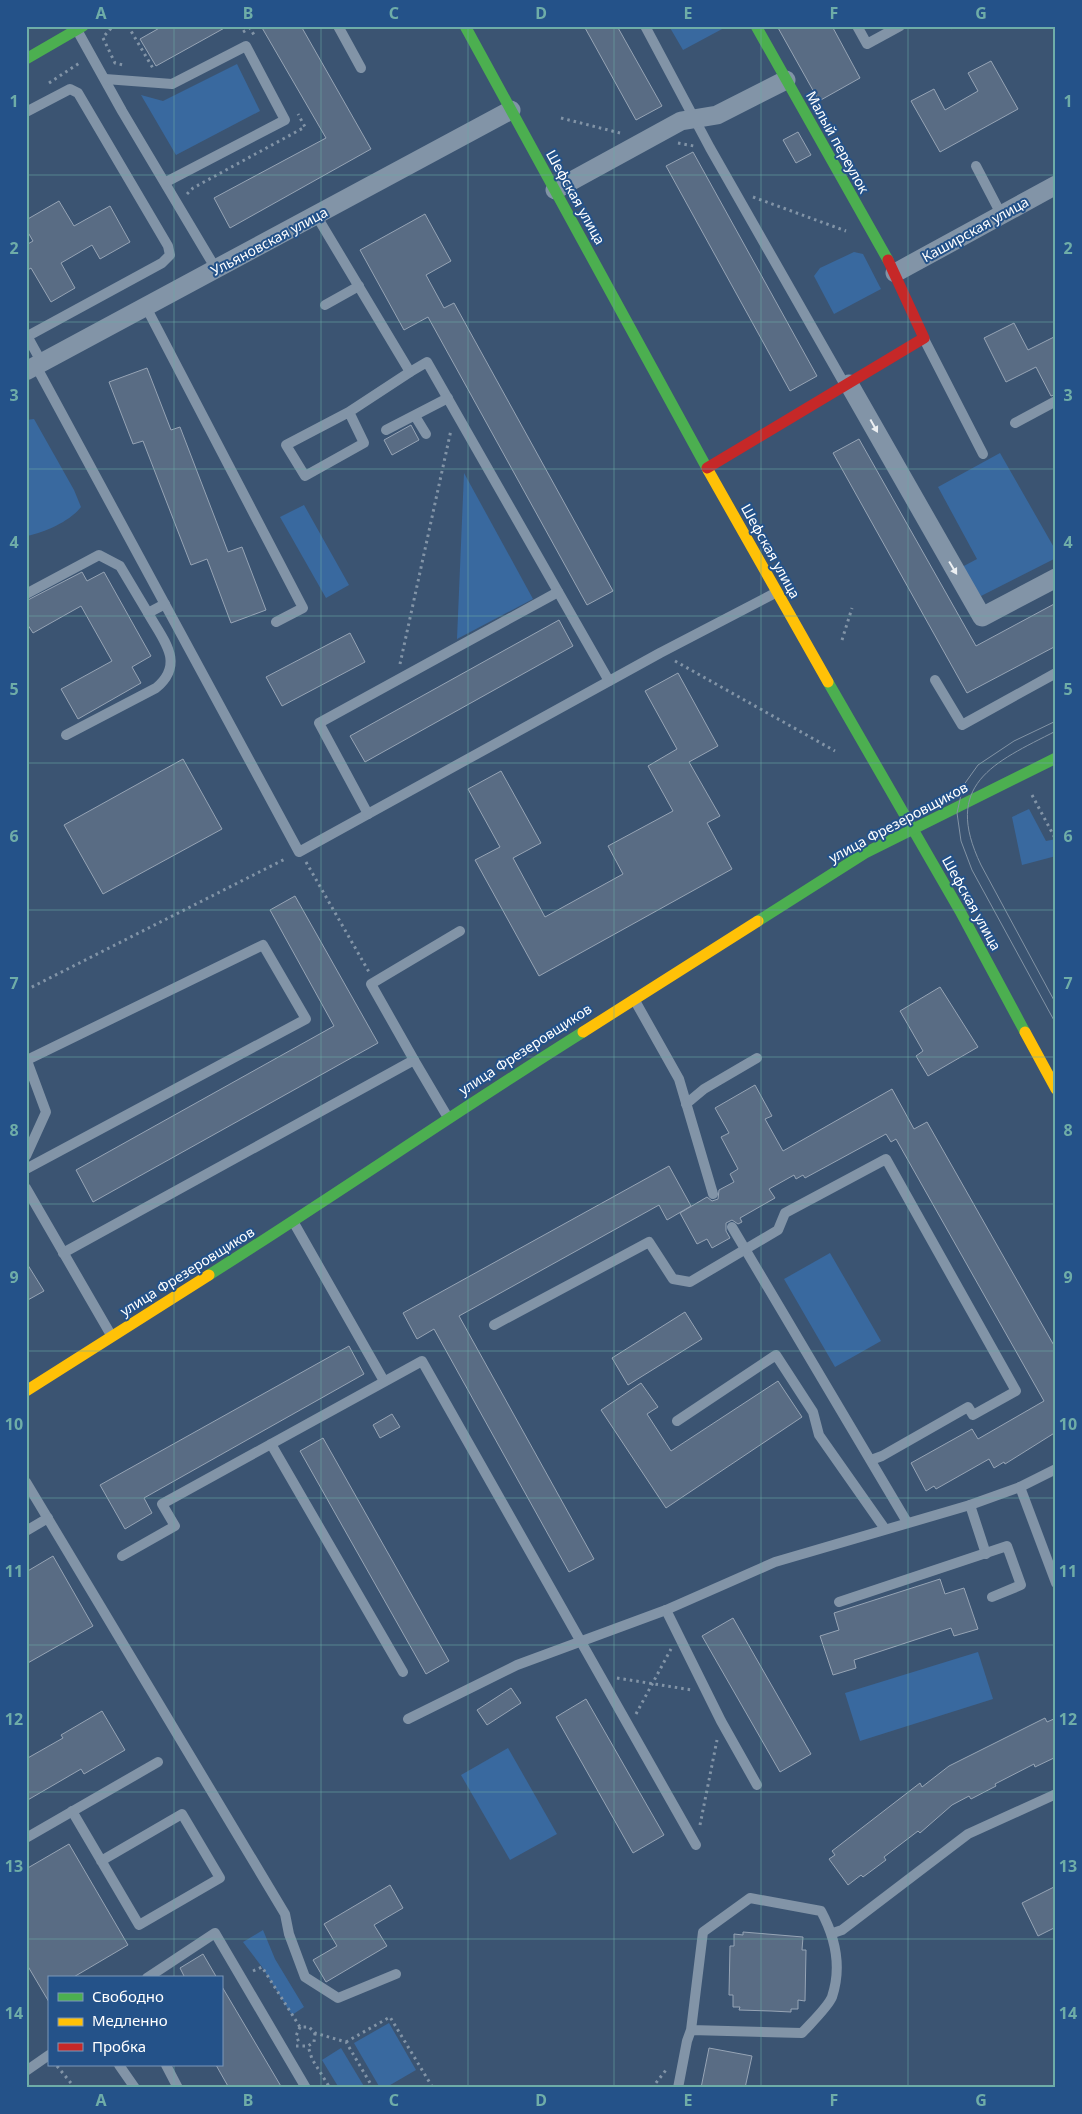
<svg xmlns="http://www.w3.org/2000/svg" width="1082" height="2114" font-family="'Noto Sans',sans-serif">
  <rect width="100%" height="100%" fill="#3b5472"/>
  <g fill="#39699f">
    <polygon points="669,26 723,26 724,28 683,50"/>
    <polygon points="237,64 260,111 176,155 141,95 163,101"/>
    <polygon points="854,252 863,254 881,289 834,314 814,276 820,268"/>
    <path d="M34,419L74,490L81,507C69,522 45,532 27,536L26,420Z"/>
    <polygon points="1000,453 1056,551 1056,558 981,596 962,567 977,559 938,487"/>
    <polygon points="464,473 533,599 457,639"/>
    <polygon points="304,505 349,585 326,598 280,517"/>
    <polygon points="1029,809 1046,841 1056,839 1056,856 1022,865 1012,817"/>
    <polygon points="830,1253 881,1341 835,1367 784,1279"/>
    <polygon points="978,1652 993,1699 860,1741 845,1693"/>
    <polygon points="508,1748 557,1834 510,1860 461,1775"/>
    <polygon points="263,1930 275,1959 304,2007 292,2015 262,1967 243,1942"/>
    <polygon points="389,2023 416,2070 385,2088 380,2088 354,2043"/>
    <polygon points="341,2048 365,2088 339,2088 322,2060"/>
  </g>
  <g fill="#596c84" stroke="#96a4b5">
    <polygon points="163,26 228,26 156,66 140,39"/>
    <polygon points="261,26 301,26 371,149 230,228 214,198 326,138"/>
    <polygon points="584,26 617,26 662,106 636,120"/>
    <polygon points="777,26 832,26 860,78 819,101"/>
    <polygon points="991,61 1018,109 940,152 911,101 934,89 945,110 978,91 968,73"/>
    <polygon points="798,132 811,155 796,163 783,140"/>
    <polygon points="693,152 817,376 790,391 666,166"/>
    <polygon points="59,201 74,226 110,206 130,242 100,259 92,245 61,263 75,288 51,302 31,268 26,271 26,245 33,241 26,229 26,220"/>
    <polygon points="425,214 451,261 426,275 444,308 454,303 613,591 587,605 428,317 404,330 360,250"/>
    <polygon points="1014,323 1028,350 1056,336 1056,394 1051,396 1036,367 1006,382 984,338"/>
    <polygon points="147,368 171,430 180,427 228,552 242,547 266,610 231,623 207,559 191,565 143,441 133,444 109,382"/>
    <polygon points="411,425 419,440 392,455 384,440"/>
    <polygon points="859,439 976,646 1056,603 1056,646 967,693 833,453"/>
    <polygon points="82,572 87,581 104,572 151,656 132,667 141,683 78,719 61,689 112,661 81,606 33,633 26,622 26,601"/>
    <polygon points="559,620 573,646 365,762 350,736"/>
    <polygon points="350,633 365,662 282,706 266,677"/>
    <polygon points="678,673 718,746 689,762 720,816 707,823 732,869 539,976 475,860 500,847 468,789 501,771 541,843 513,858 545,917 623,874 608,846 673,811 648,766 677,749 645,691"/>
    <polygon points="183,759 222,829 103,894 64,825"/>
    <polygon points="295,896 378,1043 93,1202 76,1170 334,1026 270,910"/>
    <polygon points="940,987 978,1047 928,1076 916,1056 923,1051 900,1011"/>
    <polygon points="755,1085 772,1116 765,1119 783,1151 892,1089 914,1129 927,1122 1056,1349 1056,1432 1005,1464 1004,1462 994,1468 989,1459 936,1489 934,1486 926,1491 911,1463 972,1429 978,1439 1044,1401 896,1139 891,1142 886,1134 805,1178 803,1175 796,1179 794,1175 769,1189 775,1198 740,1218 742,1222 738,1224 732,1220 726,1223 726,1231 730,1238 712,1248 707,1239 697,1244 680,1213 707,1197 712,1201 718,1199 719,1190 734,1182 730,1174 738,1169 721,1137 729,1133 715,1108"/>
    <polygon points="669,1166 691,1206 667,1220 659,1205 459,1316 594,1559 569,1572 434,1329 417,1339 403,1313"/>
    <polygon points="26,1262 44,1291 26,1301"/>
    <polygon points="685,1312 702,1339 628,1385 612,1358"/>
    <polygon points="349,1346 364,1374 144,1498 152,1513 125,1529 100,1485"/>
    <polygon points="778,1381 802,1417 666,1508 601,1410 641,1383 658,1407 647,1414 671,1451"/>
    <polygon points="392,1414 400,1427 380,1438 373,1425"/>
    <polygon points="323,1438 449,1661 426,1674 300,1451"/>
    <polygon points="53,1556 93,1626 26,1664 26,1572"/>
    <polygon points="940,1579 945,1594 964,1588 978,1629 954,1636 951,1628 854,1660 856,1668 833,1675 820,1636 839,1630 834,1613"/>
    <polygon points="733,1618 811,1754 780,1772 702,1636"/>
    <polygon points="511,1688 521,1703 487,1725 477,1710"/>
    <polygon points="586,1699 664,1835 633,1853 556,1717"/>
    <polygon points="102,1711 125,1750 84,1774 81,1769 26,1801 26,1759 63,1738 61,1735"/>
    <polygon points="1045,1718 1047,1722 1056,1718 1056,1757 1035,1767 1034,1764 995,1784 996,1786 971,1799 969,1796 952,1805 920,1833 918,1831 884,1857 886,1860 863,1877 861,1875 848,1885 829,1859 835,1855 832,1851 920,1783 922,1787 949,1766"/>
    <polygon points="69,1844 128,1945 72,1978 49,1978 49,2002 26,1963 26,1869"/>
    <polygon points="390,1885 403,1908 374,1925 387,1946 326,1982 313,1960 337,1946 324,1924"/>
    <polygon points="1056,1886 1056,1927 1038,1936 1022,1903"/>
    <polygon points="743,1932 803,1937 802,1950 806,1950 805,2001 798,2000 798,2009 791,2009 791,2012 771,2011 739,2010 740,2007 733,2007 733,1995 729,1995 730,1946 734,1946 734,1934 743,1935"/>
    <polygon points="203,1954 217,1978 185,1978 180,1968"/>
    <polygon points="221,1985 282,2088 229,2088 216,2065 221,2065"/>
    <polygon points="709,2048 752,2056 745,2088 701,2088"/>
  </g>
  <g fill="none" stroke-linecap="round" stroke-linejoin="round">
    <g stroke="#8294a7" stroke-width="3" stroke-dasharray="2.5 4" stroke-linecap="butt">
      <polyline points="128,26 154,70"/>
      <polyline points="951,28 954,26"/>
      <polyline points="243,32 250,28 254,35"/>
      <polyline points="105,35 113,26"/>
      <polyline points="103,38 115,63 123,65"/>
      <polyline points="49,83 81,62"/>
      <polyline points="561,118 620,133"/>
      <polyline points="678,143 694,146"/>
      <polyline points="187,194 193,188 305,127 298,114"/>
      <polyline points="753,197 846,231"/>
      <polyline points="842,640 852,608"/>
      <polyline points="675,661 835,751"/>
      <polyline points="400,664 451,430"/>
      <polyline points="1032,795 1056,840"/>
      <polyline points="306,862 369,972"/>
      <polyline points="26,990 287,858"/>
      <polyline points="617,1678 692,1690"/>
      <polyline points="636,1714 671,1649"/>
      <polyline points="700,1825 717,1740"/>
      <polyline points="253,1971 262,1967 300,2027 309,2027 315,2033 346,2042 373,2088"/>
      <polyline points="300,2027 296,2036 300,2044"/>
      <polyline points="315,2033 314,2042 308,2046 312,2059 330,2088"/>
      <polyline points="346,2042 390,2017 433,2088"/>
      <polyline points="296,2046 308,2046"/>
      <polyline points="57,2066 75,2088"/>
      <polyline points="652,2088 666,2070"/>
    </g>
    <g stroke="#8294a7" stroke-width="10">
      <polyline points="338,26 361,68"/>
      <polyline points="645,26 710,148 845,385"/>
      <polyline points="857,26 867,44 900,26"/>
      <polyline points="77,30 122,111 216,269"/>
      <polyline points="105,79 172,84 246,46 285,120 166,182"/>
      <polyline points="26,112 70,89 78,93 168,246 170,255 162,263 26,337"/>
      <polyline points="976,166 1001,214"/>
      <polyline points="316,215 410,372 427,362 609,681"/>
      <polyline points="325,305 359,286"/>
      <polyline points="146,307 303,608 276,622"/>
      <polyline points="26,334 42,363"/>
      <polyline points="924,339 983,454"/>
      <polyline points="36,366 299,852 660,653 777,592"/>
      <polyline points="349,412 364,443 305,476 286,445 349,412 410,372"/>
      <polyline points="415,416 426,434"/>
      <polyline points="1015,423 1056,401"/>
      <polyline points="386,430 448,398"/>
      <polyline points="26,594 99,555 120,566 148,613"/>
      <polyline points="935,680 962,725 1056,673"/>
      <path d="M66,735L156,688C186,663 163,640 148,613L165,604"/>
      <polyline points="368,814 319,723 558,592"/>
      <polyline points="634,999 679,1079 713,1194"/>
      <polyline points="26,1058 46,1112 26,1156"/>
      <polyline points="414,1060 371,984 460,931"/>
      <polyline points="686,1104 704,1089 757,1058"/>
      <polyline points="26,1169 306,1019 263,945 27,1060"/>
      <polyline points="26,1188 111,1335"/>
      <polyline points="294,1223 384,1381"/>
      <polyline points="732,1227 907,1522"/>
      <polyline points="63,1253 414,1060 447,1116"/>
      <polyline points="494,1325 649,1242 673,1279 690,1282 778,1230 785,1213 886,1159 1016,1391 973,1415 968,1407 882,1456 871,1460"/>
      <polyline points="677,1421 776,1355 813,1412 819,1435 885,1529"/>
      <polyline points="271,1444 403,1672"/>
      <polyline points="26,1482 285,1914 289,1934 305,1977 338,1998 396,1974"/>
      <polyline points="1020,1487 1056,1583"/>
      <polyline points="970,1505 986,1554"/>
      <polyline points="26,1531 48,1518"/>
      <polyline points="122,1556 175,1526 162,1504 422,1361 696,1845"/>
      <polyline points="839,1602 1007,1546 1021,1585 992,1597"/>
      <polyline points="666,1610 721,1721 757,1785"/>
      <polyline points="408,1719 517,1665 666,1610 775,1562 970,1505 1020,1487 1056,1469"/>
      <polyline points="72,1811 139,1925 220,1878 182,1814 101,1861"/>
      <polyline points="26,1838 158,1762"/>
      <polyline points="833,1933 842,1930 968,1834 1056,1794"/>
      <polyline points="147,1978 215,1933 306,2088"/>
      <polyline points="119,2065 135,2088"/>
      <polyline points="166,2065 178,2088"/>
      <polyline points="26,2071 49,2055"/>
      <path d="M678,2088L687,2041L691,2030L703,1932L750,1898L821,1911C835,1937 842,1967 832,1997C828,2007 810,2024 802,2033L691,2030"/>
    </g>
    <g stroke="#8294a7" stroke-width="19">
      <polyline points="555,190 681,121 717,115 786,80"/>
      <polyline points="895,273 1056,185"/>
      <polyline points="26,371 511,110"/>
      <polyline points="849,384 982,617 1056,578"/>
    </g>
    <g stroke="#4caf50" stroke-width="11">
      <polyline points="465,26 708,470"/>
      <polyline points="756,26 888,260"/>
      <polyline points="26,59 83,26"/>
      <polyline points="828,682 960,911 1025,1032"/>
      <polyline points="758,921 865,853 1056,758"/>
      <path d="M209,1275C334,1196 457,1111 583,1032"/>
    </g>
    <g stroke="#ffc107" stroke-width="11">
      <polyline points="708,470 828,682"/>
      <polyline points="583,1032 758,921"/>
      <polyline points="1025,1032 1056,1089"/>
      <polyline points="26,1391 209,1275"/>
    </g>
    <polyline stroke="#c62828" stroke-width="11" points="707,468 924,338 888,260"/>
    <g stroke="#8293a5" stroke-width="1">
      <polyline points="1056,721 1014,741 978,765 963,786 957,813 961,841 972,870 1056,1024"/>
      <path d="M1056,731C993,763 942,784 981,865L1056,1004"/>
    </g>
  </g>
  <defs><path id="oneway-solid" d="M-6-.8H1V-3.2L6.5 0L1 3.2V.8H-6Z" transform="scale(1.25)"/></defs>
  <g fill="#eceff2">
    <use href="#oneway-solid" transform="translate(874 426) rotate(61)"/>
    <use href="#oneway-solid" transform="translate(953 568) rotate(59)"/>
  </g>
  <path fill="none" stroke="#6fada8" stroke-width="1" stroke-opacity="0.55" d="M174,26V1978M321,26V2088M468,26V2088M614,26V2088M761,26V2088M908,26V2088M26,175H1056M26,322H1056M26,469H1056M26,616H1056M26,763H1056M26,910H1056M26,1057H1056M26,1204H1056M26,1351H1056M26,1498H1056M26,1645H1056M26,1792H1056M26,1939H1056M174,2065V2088"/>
  <g text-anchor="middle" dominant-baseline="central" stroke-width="4" stroke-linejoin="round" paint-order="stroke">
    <g font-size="14" fill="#fff" stroke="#245289">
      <text transform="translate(838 142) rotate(61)">Малый переулок</text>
      <text transform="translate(576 197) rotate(61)">Шефская улица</text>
      <text transform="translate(975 229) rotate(-29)">Каширская улица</text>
      <text transform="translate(269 241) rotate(-28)">Ульяновская улица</text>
      <text transform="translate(771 551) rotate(61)">Шефская улица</text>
      <text transform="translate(898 822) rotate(-28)">улица Фрезеровщиков</text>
      <text transform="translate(972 903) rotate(61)">Шефская улица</text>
      <text transform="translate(525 1049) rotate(-33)">улица Фрезеровщиков</text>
      <text transform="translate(187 1271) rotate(-32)">улица Фрезеровщиков</text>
    </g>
  </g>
  <rect width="1082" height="2114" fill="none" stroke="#245289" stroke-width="55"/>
  <rect x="48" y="1976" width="175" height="90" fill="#245289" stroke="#7c97b8"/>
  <rect x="58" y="1993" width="25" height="8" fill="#4caf50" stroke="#7c97b8"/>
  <text x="92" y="2002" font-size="15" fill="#ffffff">Свободно</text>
  <rect x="58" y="2018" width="25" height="8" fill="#ffc107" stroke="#7c97b8"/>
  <text x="92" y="2026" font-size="15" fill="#ffffff">Медленно</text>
  <rect x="58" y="2043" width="25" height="8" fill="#c62828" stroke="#7c97b8"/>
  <text x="92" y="2052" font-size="15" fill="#ffffff">Пробка</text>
  <rect x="28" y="28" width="1026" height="2058" fill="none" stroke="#6fada8" stroke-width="2"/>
  <g font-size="16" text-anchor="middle" font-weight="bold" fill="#6fada8">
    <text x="101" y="19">A</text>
    <text x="248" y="19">B</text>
    <text x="394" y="19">C</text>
    <text x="541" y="19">D</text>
    <text x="688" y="19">E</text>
    <text x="834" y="19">F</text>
    <text x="981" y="19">G</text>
    <text x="14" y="107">1</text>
    <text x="1068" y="107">1</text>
    <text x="14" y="254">2</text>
    <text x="1068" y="254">2</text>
    <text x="14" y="401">3</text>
    <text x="1068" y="401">3</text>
    <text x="14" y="548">4</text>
    <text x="1068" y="548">4</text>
    <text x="14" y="695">5</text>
    <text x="1068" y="695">5</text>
    <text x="14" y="842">6</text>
    <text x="1068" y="842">6</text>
    <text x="14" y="989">7</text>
    <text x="1068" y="989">7</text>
    <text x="14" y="1136">8</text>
    <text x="1068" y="1136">8</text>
    <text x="14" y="1283">9</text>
    <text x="1068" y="1283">9</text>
    <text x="14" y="1430">10</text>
    <text x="1068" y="1430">10</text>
    <text x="14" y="1577">11</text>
    <text x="1068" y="1577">11</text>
    <text x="14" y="1725">12</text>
    <text x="1068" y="1725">12</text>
    <text x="14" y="1872">13</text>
    <text x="1068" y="1872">13</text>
    <text x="14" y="2019">14</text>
    <text x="1068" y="2019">14</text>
    <text x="101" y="2106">A</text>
    <text x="248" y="2106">B</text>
    <text x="394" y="2106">C</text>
    <text x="541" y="2106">D</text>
    <text x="688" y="2106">E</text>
    <text x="834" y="2106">F</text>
    <text x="981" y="2106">G</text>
  </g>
</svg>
